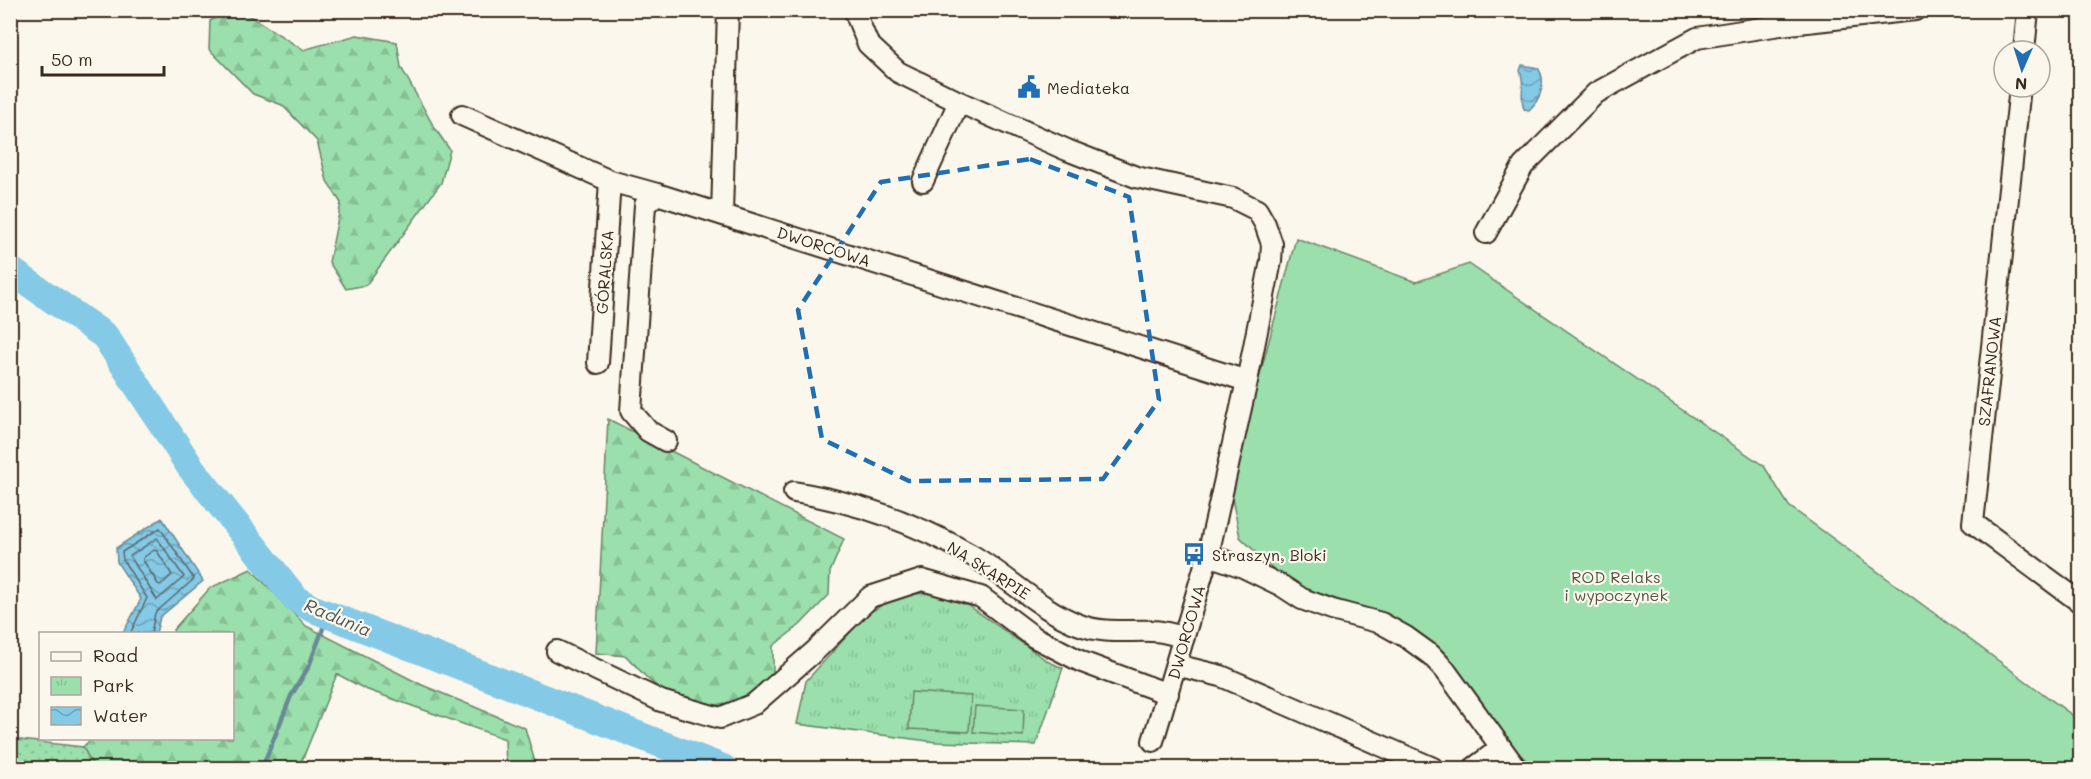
<svg xmlns="http://www.w3.org/2000/svg" width="2091" height="779" font-family="Mali,sans-serif">
  <defs>
    <pattern id="grass-dots" width="8" height="8" patternUnits="userSpaceOnUse" patternTransform="scale(1.5)"><rect width="8" height="8" fill="#9adfac"/><path d="M2 2h.1M6 6h.1" fill="none" stroke="#86c094" stroke-width="1.8" stroke-linecap="round"/></pattern>
    <pattern id="forest-firs" width="22" height="20" patternUnits="userSpaceOnUse" patternTransform="scale(1.5)"><rect width="22" height="20" fill="#9adfac"/><path d="M5 1l3.5 6h-7zM16 11l3.5 6h-7z" fill="#86c094"/></pattern>
    <pattern id="park-tufts" width="24" height="20" patternUnits="userSpaceOnUse" patternTransform="scale(1.5)"><rect width="24" height="20" fill="#9adfac"/><path d="M3 7l-1-3M5 7V3M7 7l1-3M15 17l-1-3M17 17v-4M19 17l1-3" fill="none" stroke="#86c094"/></pattern>
    <pattern id="water-waves" width="16" height="10" patternUnits="userSpaceOnUse" patternTransform="scale(1.5)"><rect width="16" height="10" fill="#84c9e5"/><path d="M0 5q4-4 8 0t8 0" fill="none" stroke="#6da3b9"/></pattern>
  </defs>
  <rect width="100%" height="100%" fill="#fbf7ec"/>
  <filter id="ink" filterUnits="userSpaceOnUse"><feTurbulence type="fractalNoise" baseFrequency=".0167" numOctaves="2"/><feDisplacementMap in="SourceGraphic" scale="12" xChannelSelector="R" yChannelSelector="G"/><feConvolveMatrix kernelMatrix="1 2 1 2 8 2 1 2 1" color-interpolation-filters="sRGB"/></filter>
  <g filter="url(#ink)">
    <polygon fill="url(#grass-dots)" stroke="#6a8465" stroke-width="1.5" points="11,739 83,747 94,768 11,768"/>
    <g fill="url(#forest-firs)" stroke="#6a8465" stroke-width="1.5">
      <polygon points="227,10 242,11 303,50 357,35 397,42 401,67 434,127 450,150 441,183 366,285 346,289 329,262 341,203 327,181 317,141 282,105 253,94 209,49 210,21"/>
      <polygon points="608,419 844,539 830,572 829,595 800,625 773,646 773,676 744,699 711,706 671,698 649,680 626,656 596,653"/>
      <polygon points="251,569 306,626 422,685 525,728 535,762 534,768 506,768 505,739 365,689 337,674 299,768 94,768 83,747 91,739 232,738 232,634 174,633 173,630 210,588"/>
    </g>
    <polygon fill="url(#park-tufts)" stroke="#6a8465" stroke-width="1.5" points="933,592 962,601 1049,662 1063,668 1036,745 936,742 797,724 806,681 867,614 897,596"/>
    <g fill="#9adfac" stroke="#6a8465" stroke-width="1.5">
      <polygon points="1296,238 1416,282 1469,264 1764,466 1789,506 2080,721 2080,768 1534,768 1494,729 1438,647 1385,616 1287,582 1240,537 1230,489"/>
      <polygon points="911,692 971,696 969,732 909,729"/>
      <polygon points="975,706 1024,709 1023,736 973,732"/>
    </g>
    <g fill="url(#water-waves)" stroke="#678995" stroke-width="1.5">
      <path d="M1522,65L1538,68C1547,81 1541,99 1529,110L1524,109C1519,96 1526,84 1520,71Z"/>
      <polygon points="162,518 203,581 160,617 156,633 123,633 141,599 117,562 116,548"/>
    </g>
    <g fill="none" stroke-linecap="round" stroke-linejoin="round">
      <g stroke="#586a6e" stroke-width="1.5">
        <polygon points="157,538 184,577 157,600 130,556"/>
        <polygon points="154,550 157,551 172,575 161,585 158,584 143,560 144,557"/>
        <polyline points="130,634 147,598 123,560 122,552 160,528 194,579 155,613 151,634"/>
      </g>
      <polyline stroke="#678995" stroke-width="4.5" points="262,768 291,696 309,666 328,615"/>
      <polyline stroke="#84c9e5" stroke-width="28" points="10,270 105,336 191,468 295,598 311,608 723,768"/>
      <g stroke="#3b2a1e" stroke-width="24">
        <g id="minor">
          <polyline points="854,10 868,44 898,72 959,102 1067,150 1136,177 1233,198 1257,210 1265,224 1272,244 1271,261 1247,381 1208,555 1153,741"/>
          <polyline points="2024,51 2028,10"/>
          <polyline points="2020,87 1973,523 2080,602"/>
          <polyline points="462,115 610,181"/>
          <polyline points="923,181 959,102"/>
          <polyline points="722,214 728,10"/>
          <polyline points="1486,233 1523,166 1596,93 1697,38 1780,25 1915,10"/>
          <polyline points="598,363 610,181 657,194"/>
          <polyline points="666,441 648,431 631,411 645,205 657,194 1247,381"/>
          <path d="M794,492C856,502 918,524 973,556C1010,578 1040,610 1080,625C1103,634 1129,630 1152,631C1163,631 1174,635 1184,637"/>
          <polyline points="1208,555 1243,567 1282,586 1302,599 1332,610 1381,623 1406,637 1431,655 1445,670 1516,768"/>
          <polyline points="557,651 661,701 720,718 754,704 816,650 870,597 922,580 981,597 1034,637 1082,662 1168,694"/>
          <polyline points="1176,665 1221,676 1433,768"/>
          <polyline points="1474,768 1501,748"/>
        </g>
      </g>
      <use href="#minor" stroke="#fbf7ec" stroke-width="20"/>
    </g>
  </g>
  <path fill="none" stroke="#1f6fb2" stroke-width="4.5" stroke-dasharray="12 8" stroke-linejoin="round" d="M1030,159L1129,197L1159,400L1103,479L909,481L822,439L798,310L881,182Z"/>
  <defs>
    <g id="civic-bare" transform="scale(1.8)"><path d="M-.6-6.5H3V-4.5H.6V-3L4-1V1h2V6H-6V1h2V-1L-.6-3ZM-1.2 2.5V6h2.4V2.5Z" fill="#1f6fb2" stroke="#fbf7ec" stroke-width="2.5" paint-order="stroke"/></g>
    <g id="bus-bare" transform="scale(1.8)"><path d="M-5-6H5V4H4V6H2V4H-2V6H-4V4H-5ZM-3.5-4V0h7V-4ZM-3.5 1.2v1.5H-2V1.2ZM2 1.2v1.5H3.5V1.2Z" fill="#1f6fb2" stroke="#fbf7ec" stroke-width="2.5" paint-order="stroke"/></g>
  </defs>
  <g fill-rule="evenodd">
    <use href="#civic-bare" x="1029" y="87"/>
    <use href="#bus-bare" x="1194" y="554"/>
  </g>
  <g text-anchor="middle" dominant-baseline="central" stroke-width="4.5" stroke-linejoin="round" paint-order="stroke">
    <g font-size="16" fill="#3b2a1e" stroke="#fbf7ec" text-anchor="start">
      <text x="1047" y="87">Mediateka</text>
      <text x="1212" y="554">Straszyn, Bloki</text>
    </g>
    <g font-size="16" fill="#3b2a1e" stroke="#fbf7ec">
      <text transform="translate(824 246) rotate(18)">DWORCOWA</text>
      <text transform="translate(604 272) rotate(-86)">GÓRALSKA</text>
      <text transform="translate(1989 371) rotate(-84)">SZAFRANOWA</text>
      <text transform="translate(989 570) rotate(32)">NA SKARPIE</text>
      <text transform="translate(1186 632) rotate(-74)">DWORCOWA</text>
    </g>
    <g font-size="16" fill="#535742" stroke="#fbf7ec">
      <text x="1616" y="576">ROD Relaks<tspan x="1616" dy="18">i wypoczynek</tspan></text>
    </g>
    <g font-size="18" font-style="italic" fill="#515a5a" stroke="#fbf7ec">
      <text transform="translate(338 617) rotate(23)">Radunia</text>
    </g>
  </g>
  <rect width="2091" height="779" fill="none" stroke="#fbf7ec" stroke-width="36"/>
  <rect x="18" y="18" width="2055" height="743" fill="none" stroke="#3b2a1e" stroke-width="2" filter="url(#ink)"/>
  <rect x="39" y="632" width="195" height="108" fill="#fbf7ec" stroke="#aea59a" stroke-width="1.5"/>
  <rect x="51" y="652" width="30" height="9" fill="#fbf7ec" stroke="#aea59a" stroke-width="1.5"/>
  <text x="93" y="662" font-size="18" fill="#3b2a1e">Road</text>
  <rect x="51" y="677" width="30" height="18" fill="url(#park-tufts)" stroke="#aea59a" stroke-width="1.5"/>
  <text x="93" y="692" font-size="18" fill="#3b2a1e">Park</text>
  <rect x="51" y="707" width="30" height="18" fill="url(#water-waves)" stroke="#aea59a" stroke-width="1.5"/>
  <text x="93" y="722" font-size="18" fill="#3b2a1e">Water</text>
  <g transform="translate(2022 69) rotate(183)"><circle r="28" fill="#fbf7ec" stroke="#aea59a" stroke-width="1.5"/>
  <path d="M0-4.5L10 22L0 15L-10 22Z" fill="#1f6fb2"/>
  <text y="-9" font-size="16" font-weight="bold" text-anchor="middle" fill="#3b2a1e">N</text>
  </g>
  <path d="M42 66v9h122v-9" fill="none" stroke="#3b2a1e" stroke-width="3"/>
  <text x="51" y="66" font-size="18" fill="#3b2a1e" stroke="#fbf7ec" stroke-width="4.5" paint-order="stroke">50 m</text>
</svg>
